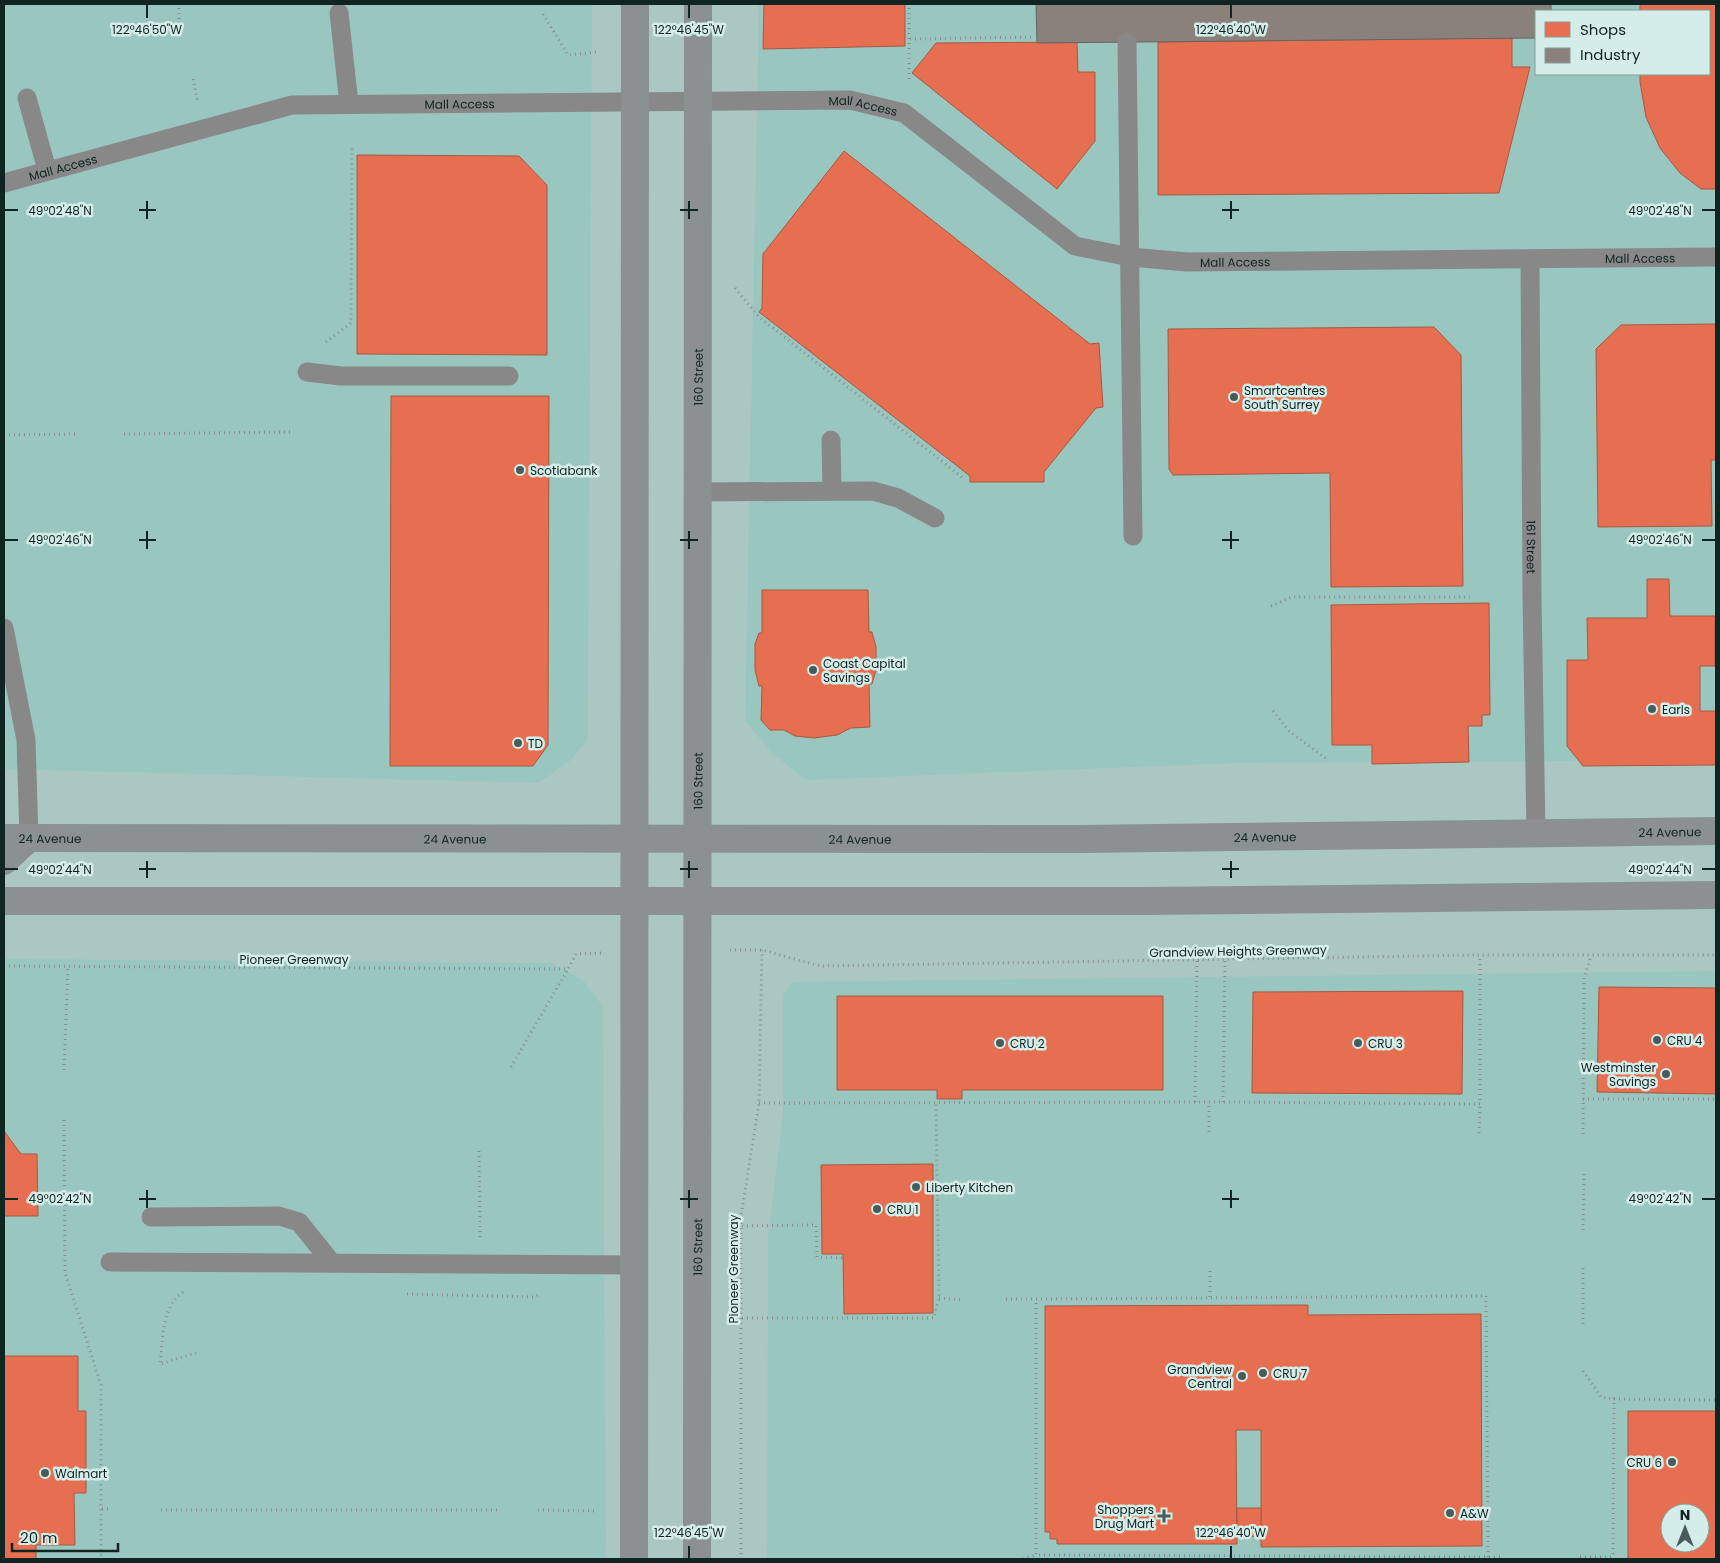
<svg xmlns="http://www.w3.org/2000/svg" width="1720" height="1563" font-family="Poppins,sans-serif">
  <rect width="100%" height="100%" fill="#abc7c2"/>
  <g fill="#99c7bf" fill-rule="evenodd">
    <polygon points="4,4 592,4 588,739 571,760 538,783 4,769"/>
    <path d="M759,4H1716V760L1235,763L806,780L772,753L745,721ZM1536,11H1709V74H1536Z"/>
    <polygon points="4,959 552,963 584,981 603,1007 606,1559 4,1559"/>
    <path d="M1716,971V1559H767L768,1238L783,1114V994L792,982ZM1670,1513H1700V1543H1670Z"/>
  </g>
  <g fill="#e76f51" stroke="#a65843" fill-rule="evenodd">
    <polygon points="764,4 905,4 905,46 763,49"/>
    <polygon points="1640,4 1716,4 1716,189 1701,189 1680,173 1660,148 1646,117 1640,82 1640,74 1709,74 1709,11 1640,11"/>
    <polygon points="1512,38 1512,67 1530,67 1499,193 1158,195 1158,42"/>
    <polygon points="1077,42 1078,72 1095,72 1095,141 1057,189 912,73 936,43"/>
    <polygon points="844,151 1090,344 1099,343 1103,407 1096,408 1044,472 1044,482 970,482 970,476 759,312 762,308 763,254"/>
    <polygon points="357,155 519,156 547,185 547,355 357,354"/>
    <polygon points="1716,324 1716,460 1711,460 1712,526 1598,527 1596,349 1621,325"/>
    <polygon points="1434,327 1461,355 1463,586 1331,587 1330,473 1173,475 1169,469 1168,329"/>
    <polygon points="391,396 549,396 548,745 533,766 390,766"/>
    <polygon points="1647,579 1669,579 1670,616 1715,616 1715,666 1700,666 1700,711 1716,711 1716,765 1583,766 1567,746 1567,660 1588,660 1587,618 1647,618"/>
    <polygon points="762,590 868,590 869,632 872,632 876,647 876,670 872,684 869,684 870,727 851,728 837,735 814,738 795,736 784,730 770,730 761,720 762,686 759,686 755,670 755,644 759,633 762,633"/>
    <polygon points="1489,603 1490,715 1482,715 1482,726 1468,726 1469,762 1372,764 1372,745 1332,745 1331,605"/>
    <polygon points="1599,987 1716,988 1716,1094 1597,1092"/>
    <polygon points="1463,991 1462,1094 1252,1093 1253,992"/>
    <polygon points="837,996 1163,996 1163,1090 962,1090 962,1099 937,1099 937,1090 837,1090"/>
    <polygon points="4,1131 21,1154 37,1154 38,1216 4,1216"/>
    <polygon points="933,1164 933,1313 844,1314 843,1254 822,1254 821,1165"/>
    <polygon points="1308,1305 1308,1315 1481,1314 1482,1546 1261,1547 1261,1430 1236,1430 1237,1544 1057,1544 1057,1539 1050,1539 1050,1532 1045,1532 1045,1306"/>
    <polygon points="4,1356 78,1356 78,1411 86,1411 86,1493 74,1493 75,1545 36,1545 36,1559 4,1559"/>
    <path d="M1628,1411H1716V1559H1628ZM1670,1513H1700V1543H1670Z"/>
    <polygon points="1237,1508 1261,1508 1261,1536 1237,1537"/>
  </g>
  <polygon fill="#8a817c" stroke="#656561" points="1036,4 1551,4 1551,11 1536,11 1536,38 1037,43"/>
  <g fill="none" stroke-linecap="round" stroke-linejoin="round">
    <g stroke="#868d8c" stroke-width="3" stroke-dasharray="1 4" stroke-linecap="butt">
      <polyline points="543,14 568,55 597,52"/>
      <polyline points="179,29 179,4"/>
      <polyline points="910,39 1034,37"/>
      <polyline points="193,79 198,102"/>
      <polyline points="909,79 909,4"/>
      <polyline points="735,288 759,317 963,478"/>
      <polyline points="326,342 351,323 352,148"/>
      <polyline points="124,434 291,432"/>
      <polyline points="4,435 76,434"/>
      <polyline points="1271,606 1292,597 1473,597"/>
      <polyline points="1273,711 1289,731 1328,760"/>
      <polyline points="730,950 762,950 820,966 1480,955 1716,955"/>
      <polyline points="4,966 568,969 576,954 602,953"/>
      <polyline points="511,1067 568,969"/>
      <polyline points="64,1070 68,966"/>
      <polyline points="1583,1099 1716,1099"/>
      <polyline points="1195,1102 1197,960"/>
      <polyline points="1223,1102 1225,960"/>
      <polyline points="759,1103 1223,1102 1480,1104 1480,955"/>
      <polyline points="64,1120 65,1273 101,1385 101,1559"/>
      <polyline points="1209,1132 1209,1102"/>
      <polyline points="1479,1133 1480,1104"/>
      <polyline points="1583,1134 1584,978 1591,956"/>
      <polyline points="479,1151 480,1238"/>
      <polyline points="65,1195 86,1195"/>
      <polyline points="742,1226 816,1225 817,1257 843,1258"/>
      <polyline points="1583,1230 1584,1172"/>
      <polyline points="1583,1268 1583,1324"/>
      <path d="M183,1292C161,1307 163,1340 160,1364L196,1353"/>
      <polyline points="407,1294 534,1297 540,1294"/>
      <polyline points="1210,1297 1210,1267"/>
      <polyline points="939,1298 963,1300"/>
      <polyline points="1006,1299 1036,1299"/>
      <polyline points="742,1318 934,1318 939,1298 936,1103"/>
      <polyline points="1583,1371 1601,1397 1614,1399"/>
      <polyline points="102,1509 109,1509"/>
      <polyline points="161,1510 497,1510"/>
      <polyline points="538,1510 597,1511"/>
      <polyline points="1488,1557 1486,1296 1036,1299 1036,1555 1488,1557 1500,1557"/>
      <polyline points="1580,1557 1613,1557"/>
      <polyline points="741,1559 741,1216 759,1103 762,950"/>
      <polyline points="1023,1559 1036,1555"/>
      <polyline points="1613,1559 1614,1399 1716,1400"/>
    </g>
    <g stroke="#888889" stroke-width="19">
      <polyline points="339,13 349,104"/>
      <polyline points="1127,42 1133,536"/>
      <polyline points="27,98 47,170"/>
      <path id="s1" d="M4,183L292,105L850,100L904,113L1075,246L1130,257L1187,262L1716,257"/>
      <path id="s2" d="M1530,259L1532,596L1536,833"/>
      <polyline points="307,372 341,376 509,376"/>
      <polyline points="831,440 832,491"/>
      <polyline points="697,492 873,491 898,498 935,518"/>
      <polyline points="4,628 26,740 29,838"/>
      <polyline points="151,1217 279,1216 299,1222 332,1263"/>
      <polyline points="110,1262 634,1265"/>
    </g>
    <g stroke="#8a9190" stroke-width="28">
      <path id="s3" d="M4,838L1080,839L1716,831"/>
      <polyline points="4,861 29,838"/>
      <polyline points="4,901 1142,901 1716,895"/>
      <polyline points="634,1559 635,4"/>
      <path id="s4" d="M697,1559L698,4"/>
    </g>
  </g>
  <path fill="none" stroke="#102421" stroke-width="2" d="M147,5V18M689,5V18M1231,5V18M147,201V219M689,201V219M1231,201V219M5,210H18M139,210H156M680,210H698M1222,210H1239M1702,210H1715M147,531V549M689,531V549M1231,531V549M5,540H18M139,540H156M680,540H698M1222,540H1239M1702,540H1715M147,861V878M689,861V878M1231,861V878M5,869H18M139,869H156M680,869H698M1222,869H1239M1702,869H1715M147,1190V1208M689,1190V1208M1231,1190V1208M5,1199H18M139,1199H156M680,1199H698M1222,1199H1239M1702,1199H1715M689,1546V1558M1231,1546V1558"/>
  <g fill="#465d59" stroke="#d4ede8" stroke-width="2">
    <circle cx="1234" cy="397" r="5"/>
    <circle cx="520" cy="470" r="5"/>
    <circle cx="813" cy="670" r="5"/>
    <circle cx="1652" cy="709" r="5"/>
    <circle cx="518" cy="743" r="5"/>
    <circle cx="1657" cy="1040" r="5"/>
    <circle cx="1000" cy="1043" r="5"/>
    <circle cx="1358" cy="1043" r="5"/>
    <circle cx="1666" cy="1074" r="5"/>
    <circle cx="916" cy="1187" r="5"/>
    <circle cx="877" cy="1209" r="5"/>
    <circle cx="1263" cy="1373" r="5"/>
    <circle cx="1242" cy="1376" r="5"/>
    <circle cx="1672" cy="1462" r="5"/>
    <circle cx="45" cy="1473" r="5"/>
    <circle cx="1450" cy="1513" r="5"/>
    <path d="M1161.5 1508.5h5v5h5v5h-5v5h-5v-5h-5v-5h5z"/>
  </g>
  <g text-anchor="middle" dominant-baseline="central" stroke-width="5" stroke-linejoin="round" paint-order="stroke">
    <g font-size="12" fill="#102421" stroke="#d4ede8">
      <text stroke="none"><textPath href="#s1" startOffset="466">Mall Access</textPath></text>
      <text stroke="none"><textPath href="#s1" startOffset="870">Mall Access</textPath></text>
      <text stroke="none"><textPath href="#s1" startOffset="61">Mall Access</textPath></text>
      <text stroke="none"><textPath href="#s1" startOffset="1695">Mall Access</textPath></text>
      <text stroke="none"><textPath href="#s1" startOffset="1290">Mall Access</textPath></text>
      <text stroke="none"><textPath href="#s4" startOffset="1182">160 Street</textPath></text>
      <text stroke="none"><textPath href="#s2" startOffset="288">161 Street</textPath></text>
      <text stroke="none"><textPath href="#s4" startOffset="778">160 Street</textPath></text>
      <text stroke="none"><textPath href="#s3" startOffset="1666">24 Avenue</textPath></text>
      <text stroke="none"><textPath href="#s3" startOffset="1261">24 Avenue</textPath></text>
      <text stroke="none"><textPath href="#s3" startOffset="46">24 Avenue</textPath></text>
      <text stroke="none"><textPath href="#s3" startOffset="451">24 Avenue</textPath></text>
      <text stroke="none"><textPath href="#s3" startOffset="856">24 Avenue</textPath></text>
      <text transform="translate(1238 951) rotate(-1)">Grandview Heights Greenway</text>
      <text x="294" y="959">Pioneer Greenway</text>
      <text stroke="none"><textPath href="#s4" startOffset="312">160 Street</textPath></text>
      <text transform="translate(733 1269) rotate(-90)">Pioneer Greenway</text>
    </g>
    <g font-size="12" fill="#102421" stroke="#d4ede8" text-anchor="start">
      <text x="1244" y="390">Smartcentres<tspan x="1244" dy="14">South Surrey</tspan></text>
      <text x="530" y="470">Scotiabank</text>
      <text x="823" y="663">Coast Capital<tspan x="823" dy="14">Savings</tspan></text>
      <text x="1662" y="709">Earls</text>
      <text x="528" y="743">TD</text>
      <text x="1667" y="1040">CRU 4</text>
      <text x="1010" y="1043">CRU 2</text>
      <text x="1368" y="1043">CRU 3</text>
      <text x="1656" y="1067" text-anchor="end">Westminster<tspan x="1656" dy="14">Savings</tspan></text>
      <text x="926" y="1187">Liberty Kitchen</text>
      <text x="887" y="1209">CRU 1</text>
      <text x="1232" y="1369" text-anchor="end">Grandview<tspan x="1232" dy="14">Central</tspan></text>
      <text x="1273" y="1373">CRU 7</text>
      <text x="1662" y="1462" text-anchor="end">CRU 6</text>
      <text x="55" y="1473">Walmart</text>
      <text x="1154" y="1509" text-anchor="end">Shoppers<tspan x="1154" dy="14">Drug Mart</tspan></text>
      <text x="1460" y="1513">A&amp;W</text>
    </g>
  </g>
  <g font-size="12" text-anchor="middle" fill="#102421" stroke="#d4ede8" stroke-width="5" stroke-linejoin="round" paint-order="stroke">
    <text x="147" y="34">122°46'50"W</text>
    <text x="689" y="34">122°46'45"W</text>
    <text x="1231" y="34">122°46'40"W</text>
    <text x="60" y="215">49°02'48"N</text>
    <text x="1660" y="215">49°02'48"N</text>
    <text x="60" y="544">49°02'46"N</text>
    <text x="1660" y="544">49°02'46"N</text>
    <text x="60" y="874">49°02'44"N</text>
    <text x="1660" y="874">49°02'44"N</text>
    <text x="60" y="1203">49°02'42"N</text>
    <text x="1660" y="1203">49°02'42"N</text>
    <text x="689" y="1537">122°46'45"W</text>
    <text x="1231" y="1537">122°46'40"W</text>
  </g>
  <rect width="1720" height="1563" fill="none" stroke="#102421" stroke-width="10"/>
  <rect x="1535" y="10" width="175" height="65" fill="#d4ede8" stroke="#869d98"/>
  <rect x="1545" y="22" width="25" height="15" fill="#e76f51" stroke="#869d98"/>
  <text x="1580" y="35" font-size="15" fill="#102421">Shops</text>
  <rect x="1545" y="48" width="25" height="15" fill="#8a817c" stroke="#869d98"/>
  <text x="1580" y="60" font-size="15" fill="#102421">Industry</text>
  <g transform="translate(1685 1528)"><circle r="24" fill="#d4ede8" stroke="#869d98"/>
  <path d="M0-4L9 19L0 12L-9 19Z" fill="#465d59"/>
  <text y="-8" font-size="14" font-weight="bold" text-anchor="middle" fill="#102421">N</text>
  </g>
  <path d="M12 1543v8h106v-8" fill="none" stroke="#102421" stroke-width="2.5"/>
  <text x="20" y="1543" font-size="15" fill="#102421" stroke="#d4ede8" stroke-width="4" paint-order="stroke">20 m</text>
</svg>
